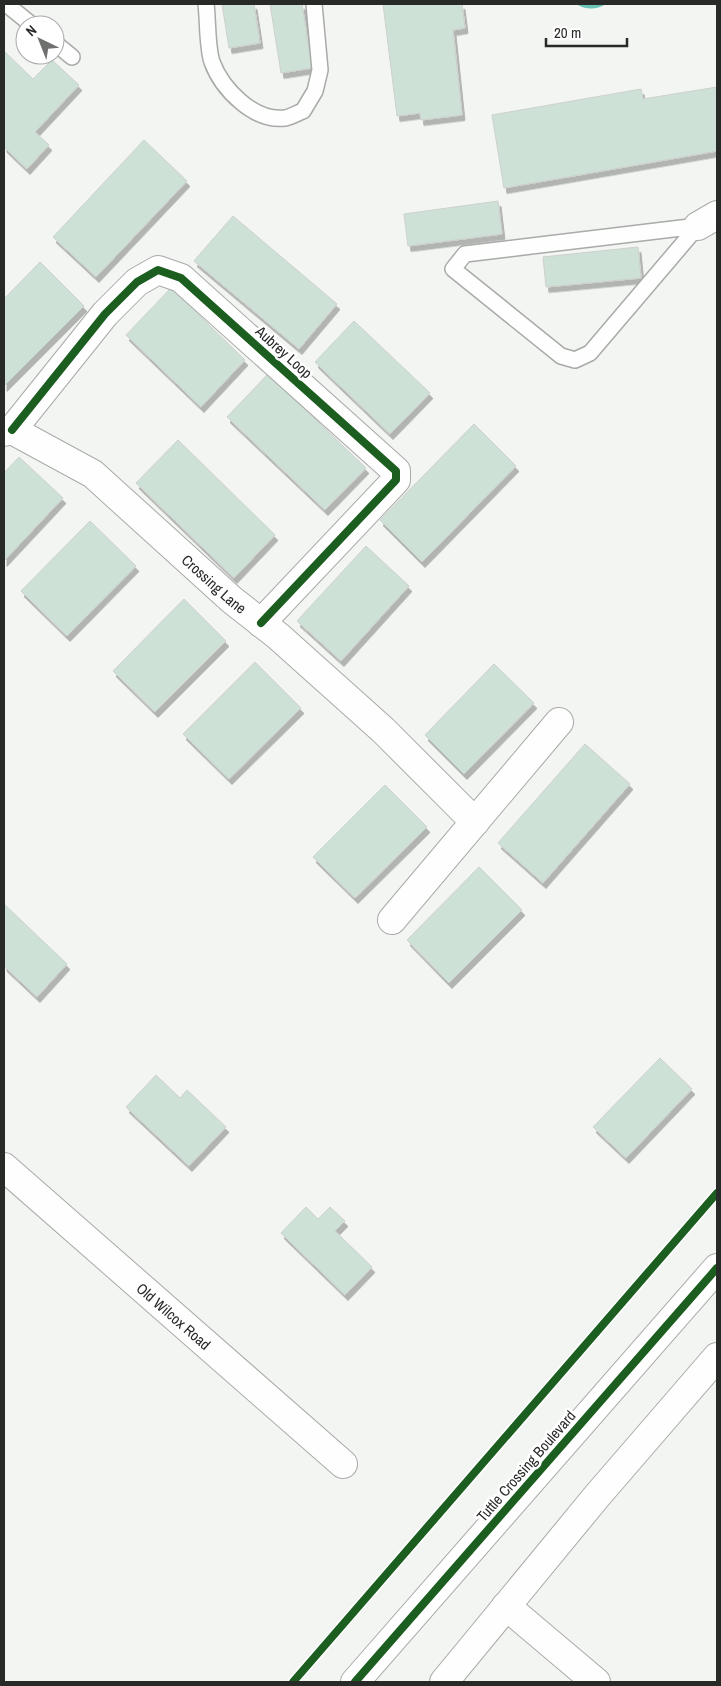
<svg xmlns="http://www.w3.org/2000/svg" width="721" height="1686" font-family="'Archivo Narrow',sans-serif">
  <defs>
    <filter id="shadow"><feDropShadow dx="3" dy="5.5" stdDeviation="0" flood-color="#0004"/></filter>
  </defs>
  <rect width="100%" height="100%" fill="#f2f5f1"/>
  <path fill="#6ac4b8" d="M576,4H606C596,10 586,10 576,4Z"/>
  <g fill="#cee1d7" stroke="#cdd0cd" filter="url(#shadow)">
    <polygon points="222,4 254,4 260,43 229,48"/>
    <polygon points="270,4 302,4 312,68 281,73"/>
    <polygon points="383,4 462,4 465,28 453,30 462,115 421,120 420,113 397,116"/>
    <polygon points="4,51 33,79 52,60 79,85 35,132 49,145 27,169 4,147"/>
    <polygon points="717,87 717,151 504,188 492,115 641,89 643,99"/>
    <polygon points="144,140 187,181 96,277 53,237"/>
    <polygon points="498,201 502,234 408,246 404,214"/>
    <polygon points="233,216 337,304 299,349 194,261"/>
    <polygon points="638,247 641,278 546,287 543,257"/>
    <polygon points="40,262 84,306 4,386 4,299"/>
    <polygon points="171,288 245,360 201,407 126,335"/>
    <polygon points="354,321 430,393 390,434 315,362"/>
    <polygon points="268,374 366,468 325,510 227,417"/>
    <polygon points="474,424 516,466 422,562 380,520"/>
    <polygon points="178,440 275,535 234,578 136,483"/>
    <polygon points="19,457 63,498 4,561 4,473"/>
    <polygon points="90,521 136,566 67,636 21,591"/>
    <polygon points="366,546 409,586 341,661 297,621"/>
    <polygon points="184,599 226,641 155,712 113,671"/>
    <polygon points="255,662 301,708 229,779 183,734"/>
    <polygon points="494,664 534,703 464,774 425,735"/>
    <polygon points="585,744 630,784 543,883 498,843"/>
    <polygon points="385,785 427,827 355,898 313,857"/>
    <polygon points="479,867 522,910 449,983 407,940"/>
    <polygon points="4,904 67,964 37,997 4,966"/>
    <polygon points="660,1058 692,1089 626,1158 593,1127"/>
    <polygon points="156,1075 180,1098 187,1090 226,1127 189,1166 126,1107"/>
    <polygon points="306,1207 318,1219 330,1207 345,1221 335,1231 372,1267 345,1295 281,1233"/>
  </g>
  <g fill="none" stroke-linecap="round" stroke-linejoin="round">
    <g stroke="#a9aba8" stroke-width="18">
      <g id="service">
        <polyline points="6,4 32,25"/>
        <path d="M206,4C208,20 207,47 212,62C222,89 254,122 285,118C291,117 297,113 303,111L315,91L320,70L314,4"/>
        <polyline points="55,43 72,57"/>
        <polygon points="698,226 590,353 575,360 561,356 453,269 465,254"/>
      </g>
    </g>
    <g stroke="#a9aba8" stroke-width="30">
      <g id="minor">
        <polyline points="698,226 717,215"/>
        <polyline points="12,430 105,314 137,282 158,270 181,278 396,471 396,480 261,623"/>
        <path id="s1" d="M4,432L12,430L93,474L232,600L278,636L383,730L475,822"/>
        <polyline points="392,920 559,722"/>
        <path id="s2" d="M4,1167L343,1464"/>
        <polyline points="506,1606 596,1682"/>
      </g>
    </g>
    <g stroke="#a9aba8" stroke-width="30">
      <g id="tertiary">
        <polyline points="355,1682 717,1268"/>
        <polyline points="444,1682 597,1496 717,1357"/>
      </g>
    </g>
    <use href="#service" stroke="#fdfefd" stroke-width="15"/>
    <use href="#minor" stroke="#fdfefd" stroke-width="28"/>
    <use href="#tertiary" stroke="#fdfefd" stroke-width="28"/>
    <g stroke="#fff" stroke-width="11">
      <g id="cycleway">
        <polyline points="12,430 105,314 137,282 158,270 181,278 396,471 396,480 261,623"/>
        <polyline points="293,1682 717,1193"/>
        <polyline points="355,1682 717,1268"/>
      </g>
    </g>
    <use href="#cycleway" stroke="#1b5e20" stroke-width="8"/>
  </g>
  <g text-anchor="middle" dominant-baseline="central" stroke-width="5" stroke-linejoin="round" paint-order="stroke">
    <g font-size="15" fill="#282a28" stroke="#fff">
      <text transform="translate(284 352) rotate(42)">Aubrey Loop</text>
      <text stroke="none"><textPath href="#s1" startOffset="264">Crossing Lane</textPath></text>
      <text stroke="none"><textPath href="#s2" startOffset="226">Old Wilcox Road</textPath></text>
      <text transform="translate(526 1466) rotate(-49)">Tuttle Crossing Boulevard</text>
    </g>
  </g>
  <rect width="721" height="1686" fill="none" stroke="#282a28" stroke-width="10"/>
  <g transform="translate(40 40) rotate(317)"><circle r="24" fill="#ffffff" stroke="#a9aaa9"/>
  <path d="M0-4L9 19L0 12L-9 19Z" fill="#6f716e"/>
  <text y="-8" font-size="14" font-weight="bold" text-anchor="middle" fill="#282a28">N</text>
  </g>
  <path d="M546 38v8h81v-8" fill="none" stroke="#282a28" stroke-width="2.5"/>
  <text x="554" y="38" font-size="15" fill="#282a28" stroke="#ffffff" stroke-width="4" paint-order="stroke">20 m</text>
</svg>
